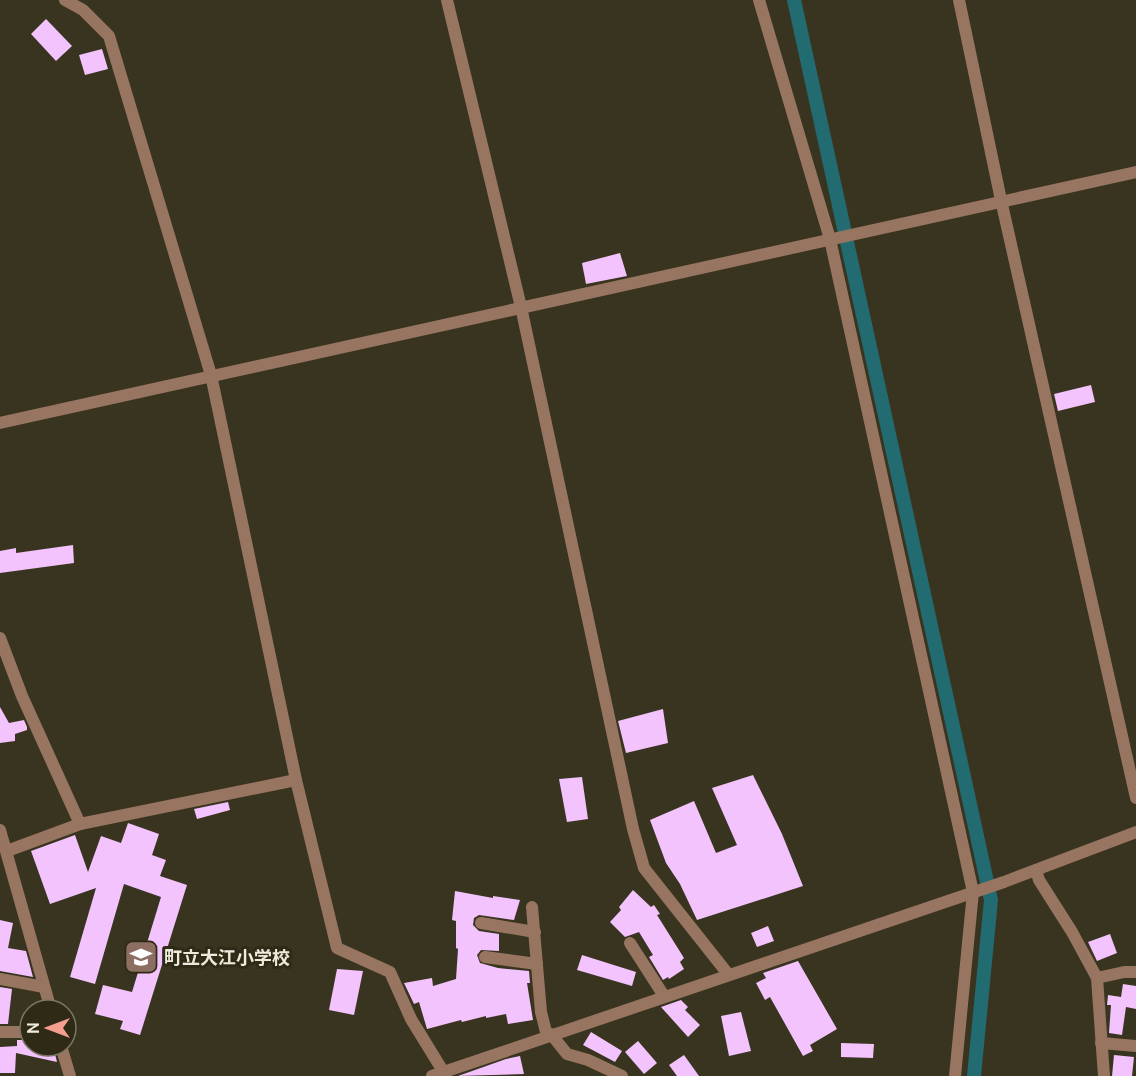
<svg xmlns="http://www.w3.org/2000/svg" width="1136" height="1076" font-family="Ubuntu,'Noto Sans JP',sans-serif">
  <rect width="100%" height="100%" fill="#39341f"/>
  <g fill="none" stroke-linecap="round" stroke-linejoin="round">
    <polyline stroke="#226b71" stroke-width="14" points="794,0 991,900 974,1076"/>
  </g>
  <g fill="#f2c3fd">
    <polygon points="46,19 72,46 56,61 31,34"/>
    <polygon points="102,49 108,69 85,75 79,55"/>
    <polygon points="620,253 627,276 586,284 582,263"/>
    <polygon points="1091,385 1095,402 1058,411 1054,394"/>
    <polygon points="73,545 74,563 0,573 0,551 16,548 16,553"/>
    <polygon points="0,707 9,723 24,720 27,727 27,730 15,734 15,741 0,743"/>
    <polygon points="663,709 668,743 626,753 618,721"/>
    <polygon points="753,775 782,834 803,886 697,920 680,884 666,863 650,820 694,801 716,853 737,845 712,788"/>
    <polygon points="582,777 588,819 567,822 559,779"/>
    <polygon points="228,802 230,810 197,819 194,809"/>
    <polygon points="128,823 159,834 152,855 166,860 160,876 187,885 140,1035 120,1029 123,1021 95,1014 103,985 132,992 161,897 124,884 95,984 70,977 96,888 50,904 31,851 75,835 88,872 101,836 121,843"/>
    <polygon points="633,890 651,907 654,905 660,914 657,915 684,958 680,962 684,969 669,979 668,977 663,980 649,957 653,955 639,932 625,937 610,922 621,910 619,907"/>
    <polygon points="455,891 493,898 493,896 520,900 514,920 479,915 474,918 473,925 479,931 499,934 499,951 481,950 477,955 480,963 498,968 529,971 530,983 527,983 533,1020 508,1024 506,1014 486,1018 486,1016 462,1022 461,1020 427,1029 419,1002 414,1004 404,983 432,978 433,986 456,979 458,949 456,948 456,921 452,920"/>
    <polygon points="0,920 13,923 8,948 26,951 33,977 0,971"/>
    <polygon points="768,926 774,941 757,947 751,933"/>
    <polygon points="1110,934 1117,953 1097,961 1088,942"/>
    <polygon points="582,955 636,972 632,986 577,970"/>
    <polygon points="798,961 837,1029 810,1045 813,1051 803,1056 770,997 765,1000 756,983 766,978 763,973"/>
    <polygon points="337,969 363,971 354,1015 329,1010"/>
    <polygon points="1123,984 1136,986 1136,1009 1126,1007 1122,1035 1109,1033 1111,1005 1107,1005 1108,995 1121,997"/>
    <polygon points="0,987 12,989 8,1024 0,1024"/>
    <polygon points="681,1000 688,1007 685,1010 700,1025 688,1037 661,1007"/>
    <polygon points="741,1012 751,1051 729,1056 721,1016"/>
    <polygon points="591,1032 622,1051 615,1062 583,1045"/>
    <polygon points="17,1040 30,1040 30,1046 53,1046 57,1062 16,1053 15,1073 0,1073 0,1047 17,1046"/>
    <polygon points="638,1041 657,1063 644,1074 625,1052"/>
    <polygon points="841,1043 874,1044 873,1058 841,1057"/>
    <polygon points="684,1055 699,1076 677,1076 669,1065"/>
    <polygon points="1114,1055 1134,1057 1132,1076 1112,1076"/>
    <polygon points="520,1056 524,1074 458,1076 506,1059"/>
  </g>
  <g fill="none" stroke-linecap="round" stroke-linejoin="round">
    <g stroke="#977561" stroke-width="12">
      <polyline points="65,0 83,10 109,36 211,375 296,780 337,948 390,972 411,1019 446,1076"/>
      <polyline points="447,0 521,307 633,829 644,868 728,974"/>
      <polyline points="759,0 830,239 973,892 955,1076"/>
      <polyline points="959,0 1001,200 1136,798"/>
      <polyline points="0,423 1136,172"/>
      <polyline points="0,638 22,696 80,824"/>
      <polyline points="0,830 51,1010"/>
      <polyline points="7,851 80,824 296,780"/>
      <polyline points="1036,870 1039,880 1072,932 1097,978 1104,1076"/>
      <polyline points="532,907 541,1012 547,1036"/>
      <polyline points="481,923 535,932"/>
      <polyline points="630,943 664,996"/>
      <polyline points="485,957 537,964"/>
      <polyline points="1097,978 1124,972 1136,972"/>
      <polyline points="0,979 44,987"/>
      <polyline points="0,1032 30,1032"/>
      <polyline points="551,1034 567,1054 588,1060 622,1076"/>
      <polyline points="1101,1043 1136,1046"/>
      <polyline points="61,1046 70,1076"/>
    </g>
    <polyline stroke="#977561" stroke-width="12" points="432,1076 1004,882 1136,832"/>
  </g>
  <defs>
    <g id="school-square" transform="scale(1.725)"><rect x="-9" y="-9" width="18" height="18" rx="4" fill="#8d6e63" stroke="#2f2a15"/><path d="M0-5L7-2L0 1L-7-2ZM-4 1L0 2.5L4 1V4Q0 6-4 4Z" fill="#fff"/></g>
  </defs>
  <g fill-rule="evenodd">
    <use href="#school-square" x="141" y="957"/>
  </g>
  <g text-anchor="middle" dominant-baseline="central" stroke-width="6" stroke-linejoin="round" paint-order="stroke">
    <g font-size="18" font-weight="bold" fill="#edeadd" stroke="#2f2a15" text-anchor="start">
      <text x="164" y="957">町立大江小学校</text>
    </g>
  </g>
  <g transform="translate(48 1028) rotate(270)"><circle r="28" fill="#2f2a15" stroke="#7b7765" stroke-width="1.5"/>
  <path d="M0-4.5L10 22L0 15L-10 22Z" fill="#f59d8e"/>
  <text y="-9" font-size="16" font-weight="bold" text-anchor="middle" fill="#edeadd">N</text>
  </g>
</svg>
